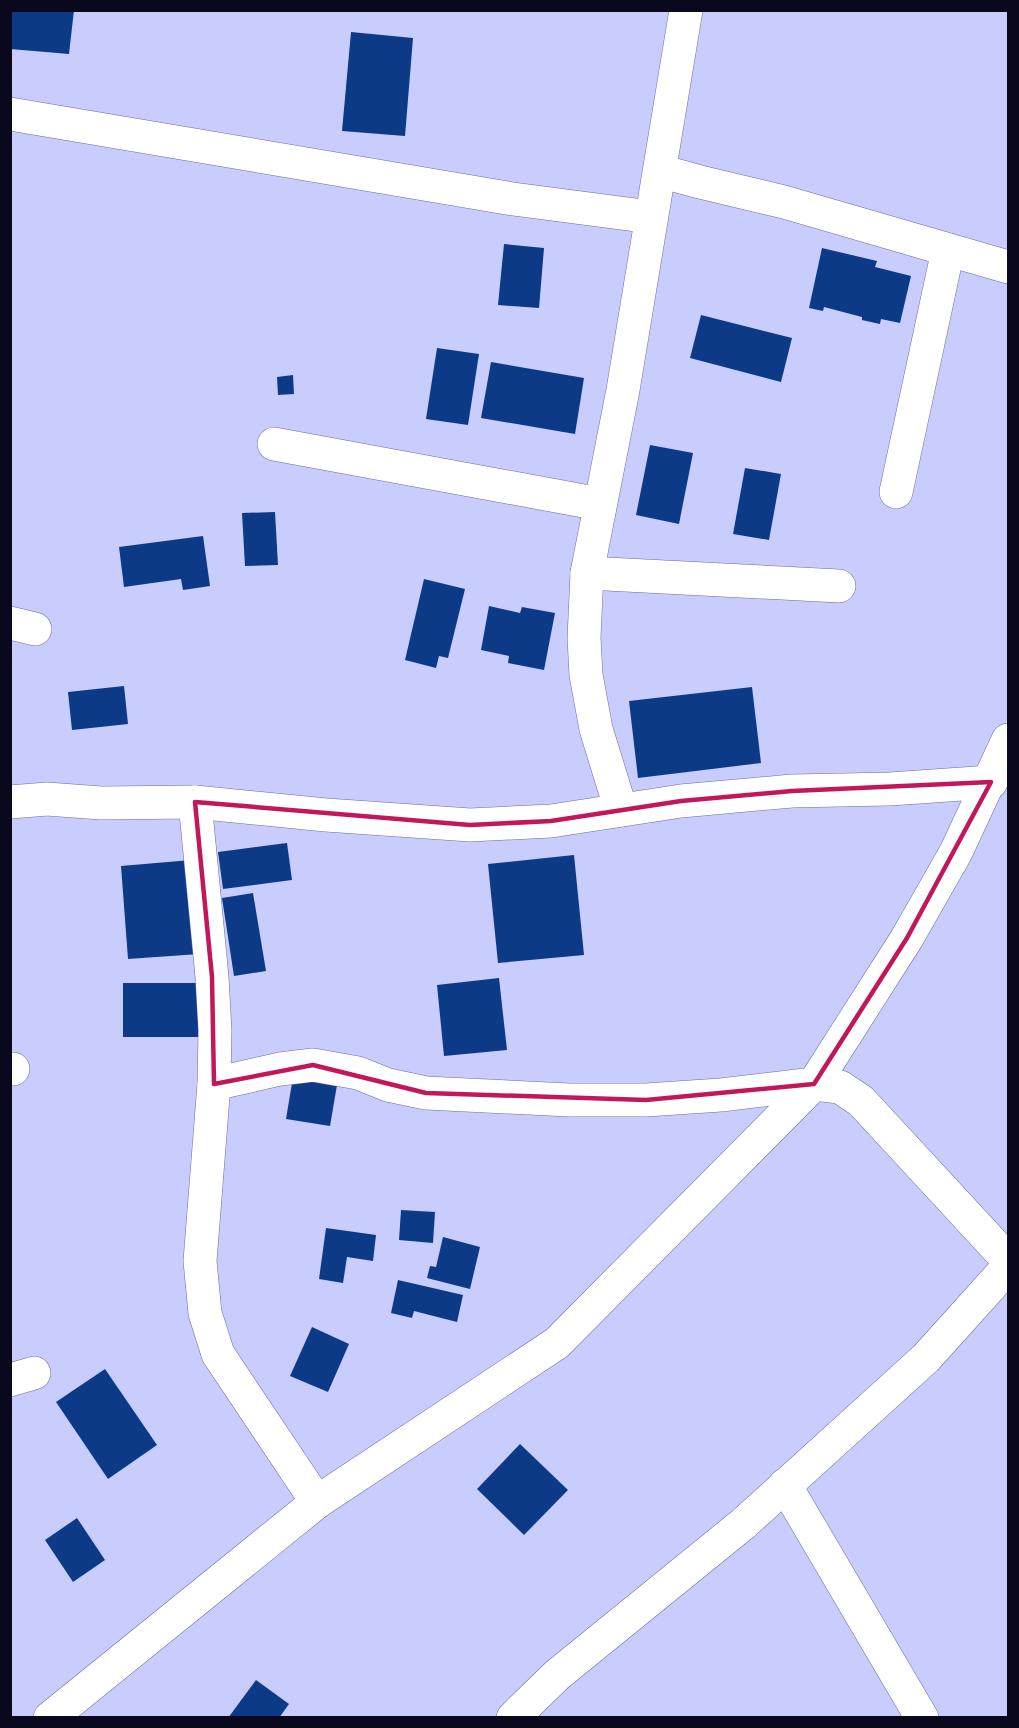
<svg xmlns="http://www.w3.org/2000/svg" width="1019" height="1728" font-family="'Source Sans 3',sans-serif">
  <rect width="100%" height="100%" fill="#c8cdfd"/>
  <g fill="#0d3a86">
    <polygon points="10,10 74,10 69,54 10,49"/>
    <polygon points="351,32 413,38 405,136 342,131"/>
    <polygon points="504,244 544,248 539,308 498,305"/>
    <polygon points="822,248 877,261 875,267 911,276 900,323 881,319 880,324 862,320 862,317 824,307 823,311 809,308"/>
    <polygon points="701,315 792,338 781,382 690,358"/>
    <polygon points="437,348 479,354 468,425 426,419"/>
    <polygon points="491,362 584,378 575,434 481,418"/>
    <polygon points="293,375 294,394 278,395 277,377"/>
    <polygon points="650,445 693,453 679,524 636,515"/>
    <polygon points="745,468 781,474 769,540 733,534"/>
    <polygon points="275,512 278,565 245,566 242,513"/>
    <polygon points="203,536 210,586 183,590 181,579 124,587 119,547"/>
    <polygon points="424,579 465,589 448,658 439,656 436,668 405,660"/>
    <polygon points="489,606 520,613 522,607 555,613 544,670 508,663 509,656 481,650"/>
    <polygon points="124,686 128,724 72,730 68,692"/>
    <polygon points="752,687 761,763 638,778 629,701"/>
    <polygon points="287,843 292,880 223,889 218,852"/>
    <polygon points="574,855 584,955 498,963 488,864"/>
    <polygon points="191,860 199,954 128,959 121,866"/>
    <polygon points="253,893 266,971 234,976 222,898"/>
    <polygon points="499,978 507,1050 444,1056 437,985"/>
    <rect x="123" y="983" width="78" height="54"/>
    <polygon points="293,1077 337,1085 330,1126 286,1119"/>
    <polygon points="401,1210 435,1212 433,1243 399,1240"/>
    <polygon points="326,1228 376,1235 373,1261 347,1257 343,1283 319,1279"/>
    <polygon points="443,1237 480,1247 470,1289 427,1278 430,1266 436,1267"/>
    <polygon points="398,1280 463,1295 457,1322 414,1311 412,1318 391,1313"/>
    <polygon points="312,1327 349,1344 328,1392 290,1376"/>
    <polygon points="105,1369 157,1445 108,1479 56,1402"/>
    <polygon points="520,1444 568,1490 524,1535 477,1489"/>
    <polygon points="77,1518 105,1560 73,1582 45,1540"/>
    <polygon points="256,1680 289,1704 279,1718 228,1718"/>
  </g>
  <g fill="none" stroke-linecap="round" stroke-linejoin="round">
    <g stroke="#696ca2" stroke-width="34">
      <g id="street">
        <polyline points="10,114 513,199 651,217"/>
        <polyline points="660,171 700,182 784,202 1008,267"/>
        <polyline points="274,444 600,504"/>
        <polyline points="896,492 948,250"/>
        <polyline points="587,573 839,586"/>
        <polyline points="10,623 35,629"/>
        <polyline points="10,802 47,799 101,803 195,802 326,815 470,825 551,821 681,801 792,791 890,789 991,782"/>
        <polyline points="195,802 212,977 215,1030 214,1084 200,1261 205,1313 218,1354 317,1502"/>
        <polyline points="621,810 596,729 586,675 584,638 587,573 623,390 686,10"/>
        <polyline points="10,1069 13,1069"/>
        <polyline points="214,1084 280,1069 313,1065 358,1073 388,1085 426,1093 569,1100 646,1100 721,1095 814,1084 840,1087 861,1101 1008,1260"/>
        <polyline points="10,1380 34,1373"/>
        <polyline points="785,1485 922,1718"/>
        <polyline points="50,1718 317,1502 557,1343 814,1084 907,938 956,852 1008,740"/>
        <polyline points="513,1718 557,1675 743,1524 926,1358 1008,1267"/>
      </g>
    </g>
    <use href="#street" stroke="#fff" stroke-width="33"/>
  </g>
  <path fill="none" stroke="#c2185b" stroke-width="4.5" stroke-linejoin="round" d="M991,782L907,938L814,1084L646,1100L426,1093L313,1065L214,1084L212,977L195,802L470,825L551,821L681,801L792,791Z"/>
  <rect width="1019" height="1728" fill="none" stroke="#09081c" stroke-width="24"/>
</svg>
